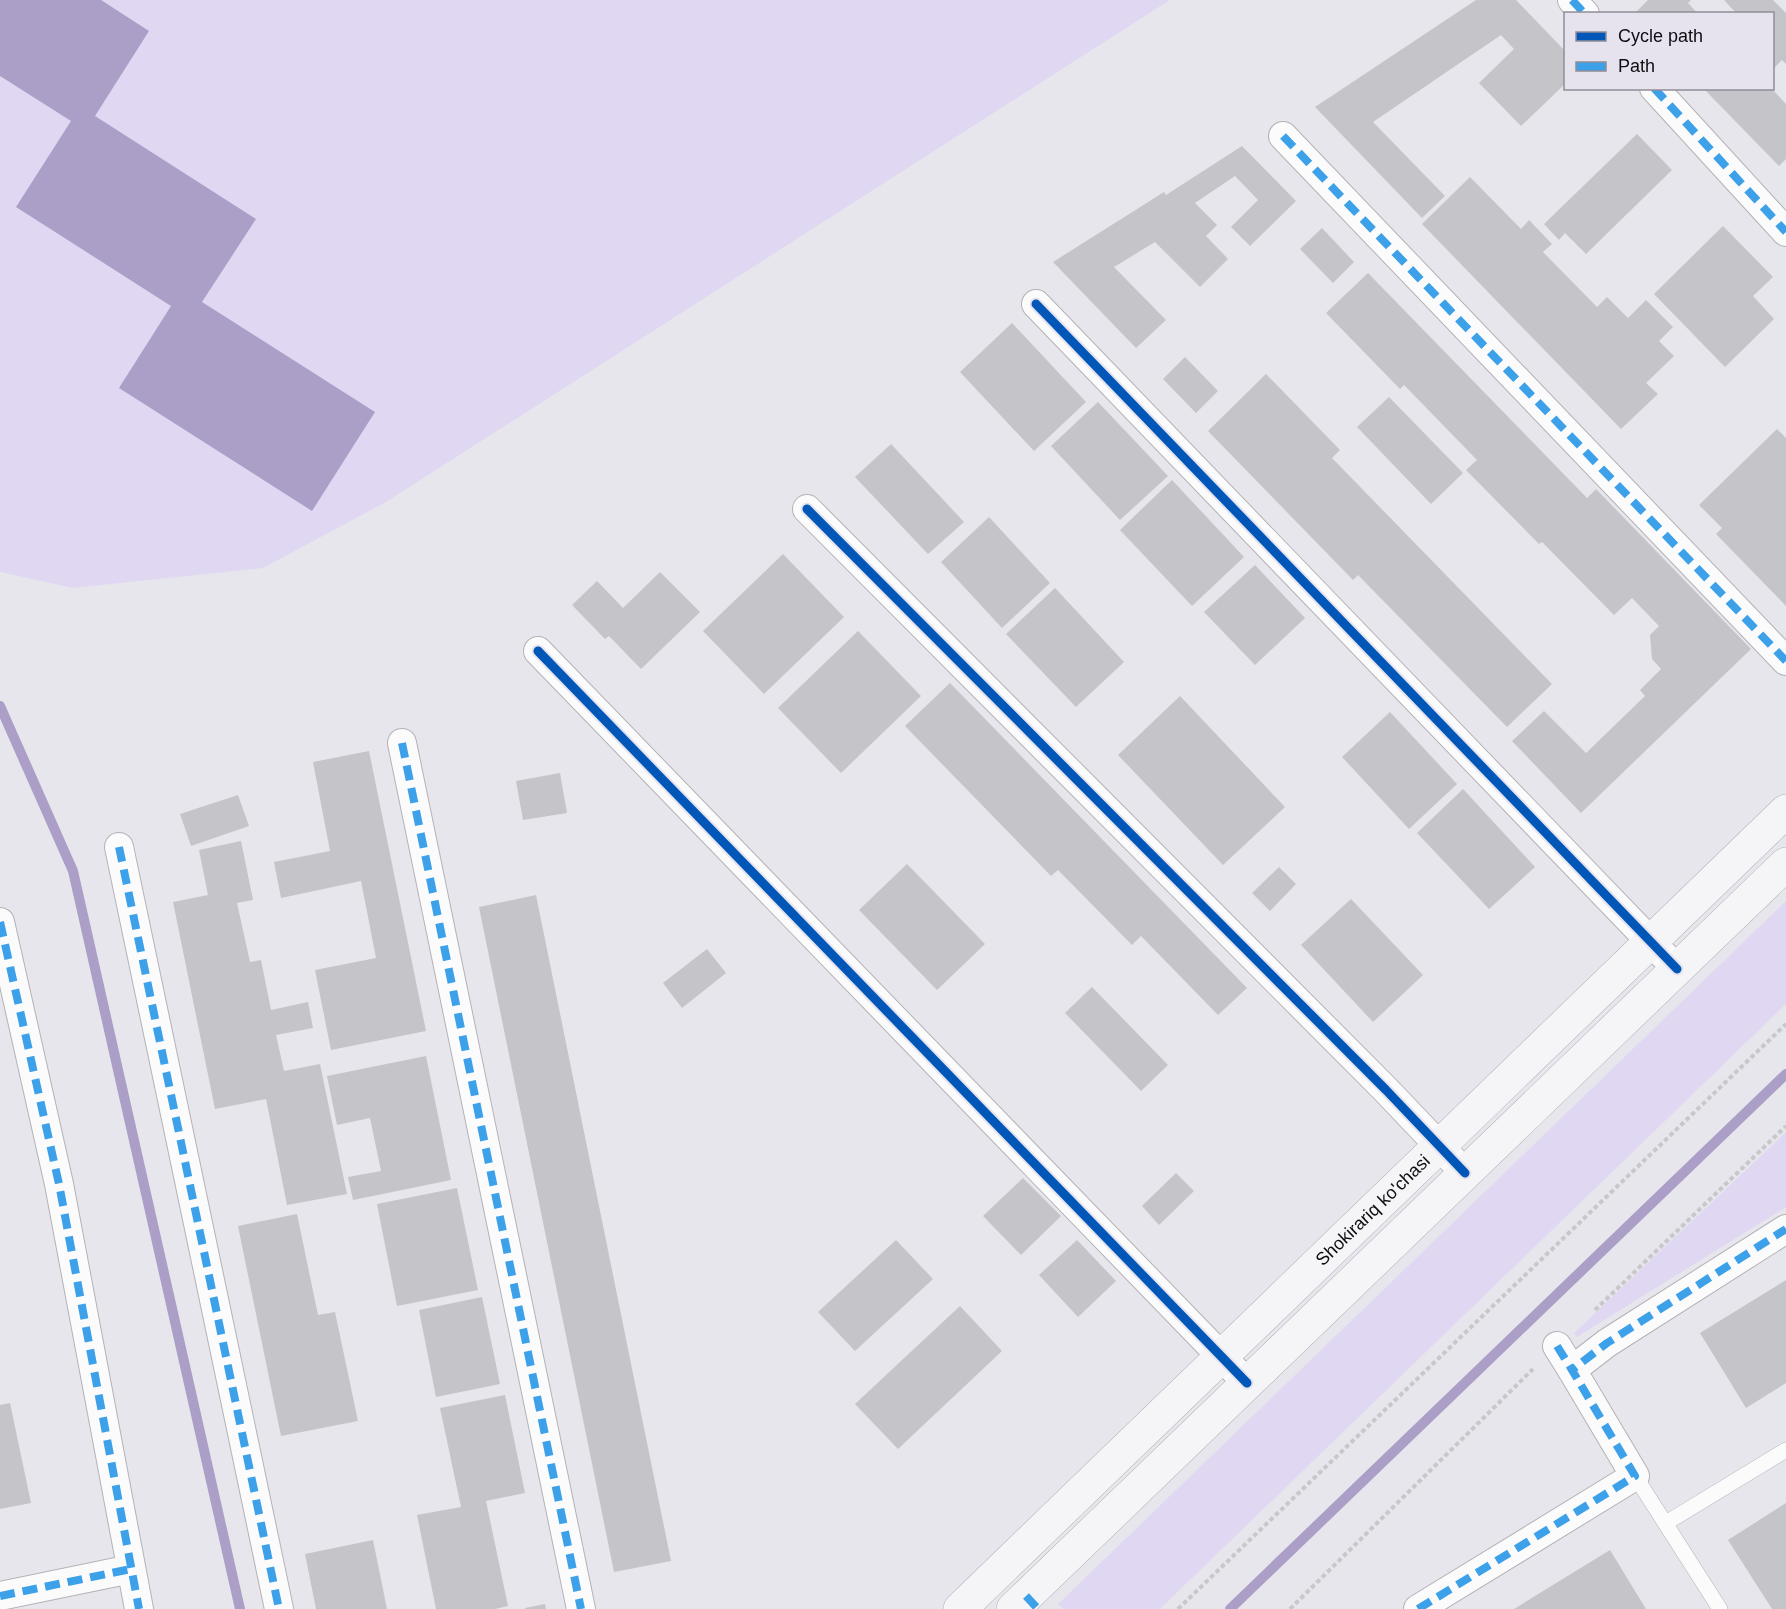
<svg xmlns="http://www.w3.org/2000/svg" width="1786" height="1609" font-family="Arial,sans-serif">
  <rect width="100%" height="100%" fill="#e7e6ec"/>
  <g fill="#e0d8f3">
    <polygon points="0,0 1170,0 386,502 263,568 73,588 0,572"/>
    <polygon points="1786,901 1786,1004 1160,1609 1064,1609 1058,1604"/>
    <polygon points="1786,1132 1786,1207 1577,1337 1574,1333"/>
  </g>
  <polygon fill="#ab9ec7" points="0,0 101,0 149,31 95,116 256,219 202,302 375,412 312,511 119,388 171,306 16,207 71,121 0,76"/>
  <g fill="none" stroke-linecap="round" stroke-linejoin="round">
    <g stroke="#ab9ec7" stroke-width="10">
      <polyline points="0,706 73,871 240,1609"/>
      <polyline points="1230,1609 1786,1074"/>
    </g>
  </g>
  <g fill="#c5c4c8">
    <polygon points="1476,0 1516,0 1566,52 1566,83 1521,126 1479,83 1514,49 1501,35 1373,122 1445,196 1422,218 1315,107"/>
    <polygon points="1648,0 1691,0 1688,3 1698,14 1634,14"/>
    <polygon points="1724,0 1773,0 1786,13 1786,64 1782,60 1772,70 1772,14 1737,14"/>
    <polygon points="1703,88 1771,88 1786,104 1786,159 1779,166"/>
    <polygon points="1637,134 1672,170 1586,254 1565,233 1559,240 1544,224"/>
    <polygon points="1242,146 1296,201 1250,246 1231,227 1258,200 1235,176 1195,203 1217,225 1206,236 1228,259 1200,287 1155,242 1114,267 1166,320 1136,348 1053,262 1164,192 1166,195"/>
    <polygon points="1470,177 1521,229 1529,220 1552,244 1543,252 1597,307 1607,297 1628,318 1646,300 1673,327 1659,341 1674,356 1646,383 1658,394 1621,429 1422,224"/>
    <polygon points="1723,226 1773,277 1753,296 1774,319 1725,367 1654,294"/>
    <polygon points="1322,228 1354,262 1333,283 1300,249"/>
    <polygon points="1368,273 1587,498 1596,489 1751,649 1581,813 1512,741 1544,711 1586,753 1645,696 1640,690 1661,669 1652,659 1650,635 1659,626 1632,598 1614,615 1542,542 1539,544 1466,470 1477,460 1404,385 1400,389 1326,313"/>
    <polygon points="1012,323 1086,402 1034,451 960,372"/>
    <polygon points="1185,357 1218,391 1196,413 1163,379"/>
    <polygon points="1266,374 1340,450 1332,458 1552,684 1507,727 1358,575 1353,580 1208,431"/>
    <polygon points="1389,397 1463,473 1431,504 1357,427"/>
    <polygon points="1098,402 1168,476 1120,520 1051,446"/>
    <polygon points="1777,429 1786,438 1786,606 1716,534 1722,528 1699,505"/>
    <polygon points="891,444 964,522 928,554 855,477"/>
    <polygon points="1172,480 1244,557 1192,606 1120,530"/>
    <polygon points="989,517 1050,583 1002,628 941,562"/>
    <polygon points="783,554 844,617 764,694 703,631"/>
    <polygon points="1255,565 1305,618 1255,665 1204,612"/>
    <polygon points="660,572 700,612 641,669 609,636 605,639 572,605 597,581 623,608"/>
    <polygon points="1055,588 1124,662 1076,707 1006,634"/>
    <polygon points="858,631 921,696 841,773 778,708"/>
    <polygon points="950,683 1247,988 1218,1015 1141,936 1132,945 1058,870 1051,876 905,726"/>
    <polygon points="1180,696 1285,807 1223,865 1118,755"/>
    <polygon points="1390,712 1457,784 1409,829 1342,757"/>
    <polygon points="369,751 426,1031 331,1050 315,970 376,958 361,881 281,898 274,862 330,851 313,762"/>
    <polygon points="560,773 567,813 523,820 516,781"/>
    <polygon points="1463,789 1535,867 1489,909 1417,833"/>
    <polygon points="238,795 249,826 191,846 180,814"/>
    <polygon points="241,841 253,900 237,903 250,962 261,960 271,1010 308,1002 313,1028 276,1035 284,1071 320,1064 347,1194 287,1205 266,1099 215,1109 173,902 208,895 199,850"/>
    <polygon points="907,864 985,944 937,990 859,910"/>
    <polygon points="1279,867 1296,884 1270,911 1252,893"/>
    <polygon points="536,895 671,1561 614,1572 479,907"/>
    <polygon points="1351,899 1423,975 1373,1022 1301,945"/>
    <polygon points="707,949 726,973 682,1008 663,983"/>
    <polygon points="1092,987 1168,1065 1141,1091 1065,1013"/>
    <polygon points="426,1056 451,1180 353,1200 348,1177 381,1171 370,1118 337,1125 327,1076"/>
    <polygon points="1176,1173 1194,1191 1159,1225 1142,1206"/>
    <polygon points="1023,1178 1061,1216 1021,1255 983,1216"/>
    <polygon points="457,1188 478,1290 397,1306 377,1204"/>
    <polygon points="297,1214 318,1315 335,1312 358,1421 281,1436 238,1226"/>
    <polygon points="896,1240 933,1279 855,1351 818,1312"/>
    <polygon points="1077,1240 1116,1281 1078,1317 1039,1275"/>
    <polygon points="1786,1280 1786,1383 1746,1408 1700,1333"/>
    <polygon points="482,1297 500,1384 436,1397 419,1310"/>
    <polygon points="960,1306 1002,1351 898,1449 855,1404"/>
    <polygon points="505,1395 525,1493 486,1501 508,1606 495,1609 436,1609 417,1515 461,1507 440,1408"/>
    <polygon points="10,1403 31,1503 0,1509 0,1405"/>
    <polygon points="1786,1503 1786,1609 1772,1609 1728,1540"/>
    <polygon points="373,1540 387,1609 316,1609 305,1554"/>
    <polygon points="1610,1550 1646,1609 1514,1609"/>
    <polygon points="545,1604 546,1609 525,1609 525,1608"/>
  </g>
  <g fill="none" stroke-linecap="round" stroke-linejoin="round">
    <g stroke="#b3b2b7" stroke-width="16">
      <g id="service">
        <polyline points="1635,1476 1720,1609"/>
        <polyline points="1666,1523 1786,1450"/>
      </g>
    </g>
    <g stroke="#b3b2b7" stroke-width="30">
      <g id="minor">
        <polyline points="1572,0 1585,14"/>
        <polyline points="1654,88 1786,232"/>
        <polyline points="1283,136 1786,661"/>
        <polyline points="1036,304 1677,969"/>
        <polyline points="807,509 1386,1090 1465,1173"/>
        <polyline points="538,651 1247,1383"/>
        <polyline points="402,743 581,1609"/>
        <polyline points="119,847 279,1609"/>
        <polyline points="0,922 59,1184 139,1609"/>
        <polyline points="1557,1346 1572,1370"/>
        <polyline points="0,1596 131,1569"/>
        <polyline points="1418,1609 1635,1476 1572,1370 1607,1343 1786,1229"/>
      </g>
    </g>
    <g stroke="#b3b2b7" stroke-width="34">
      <g id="secondary">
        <path id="s1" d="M960,1609L1786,811"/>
        <polyline points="1013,1609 1786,864"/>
      </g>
    </g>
    <g stroke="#c8c7c9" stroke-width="4" stroke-dasharray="4.5 3" stroke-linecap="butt">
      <polyline points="1595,1310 1786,1126"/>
      <polyline points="1178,1609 1786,1024"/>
      <polyline points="1290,1609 1533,1369"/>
    </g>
    <use href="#service" stroke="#fbfbfc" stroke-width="15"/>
    <use href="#minor" stroke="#fbfbfc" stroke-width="28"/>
    <use href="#secondary" stroke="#f5f5f8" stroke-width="33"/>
    <g stroke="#3da1ea" stroke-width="8" stroke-dasharray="15 8" stroke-linecap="butt">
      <polyline points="1572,0 1585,14"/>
      <polyline points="1654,88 1786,232"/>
      <polyline points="1283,136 1786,661"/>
      <polyline points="402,743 581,1609"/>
      <polyline points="119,847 279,1609"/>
      <polyline points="0,922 59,1184 139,1609"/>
      <polyline points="1557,1346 1572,1370"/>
      <polyline points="0,1596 131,1569"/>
      <polyline points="1026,1596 1038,1609"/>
      <polyline points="1418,1609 1635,1476 1572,1370 1607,1343 1786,1229"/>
    </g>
    <g stroke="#e6e3ef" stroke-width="13">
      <g id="cycleway">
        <polyline points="1036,304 1677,969"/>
        <polyline points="807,509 1386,1090 1465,1173"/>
        <polyline points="538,651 1247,1383"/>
      </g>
    </g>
    <use href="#cycleway" stroke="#0057b8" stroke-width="9"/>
  </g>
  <g text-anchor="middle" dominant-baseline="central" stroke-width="6" stroke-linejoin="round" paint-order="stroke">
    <g font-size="18" fill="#0f0d11" stroke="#e6e3ef">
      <text stroke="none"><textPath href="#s1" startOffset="574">Shokirariq ko'chasi</textPath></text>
    </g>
  </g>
  <rect x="1564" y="12" width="210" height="78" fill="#e6e3ef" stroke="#908d96" stroke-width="1.5"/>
  <rect x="1576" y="32" width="30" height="9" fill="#0057b8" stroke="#908d96" stroke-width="1.5"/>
  <text x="1618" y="42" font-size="18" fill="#0f0d11">Cycle path</text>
  <rect x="1576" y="62" width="30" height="9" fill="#3da1ea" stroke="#908d96" stroke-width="1.5"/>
  <text x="1618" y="72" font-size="18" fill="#0f0d11">Path</text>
</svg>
